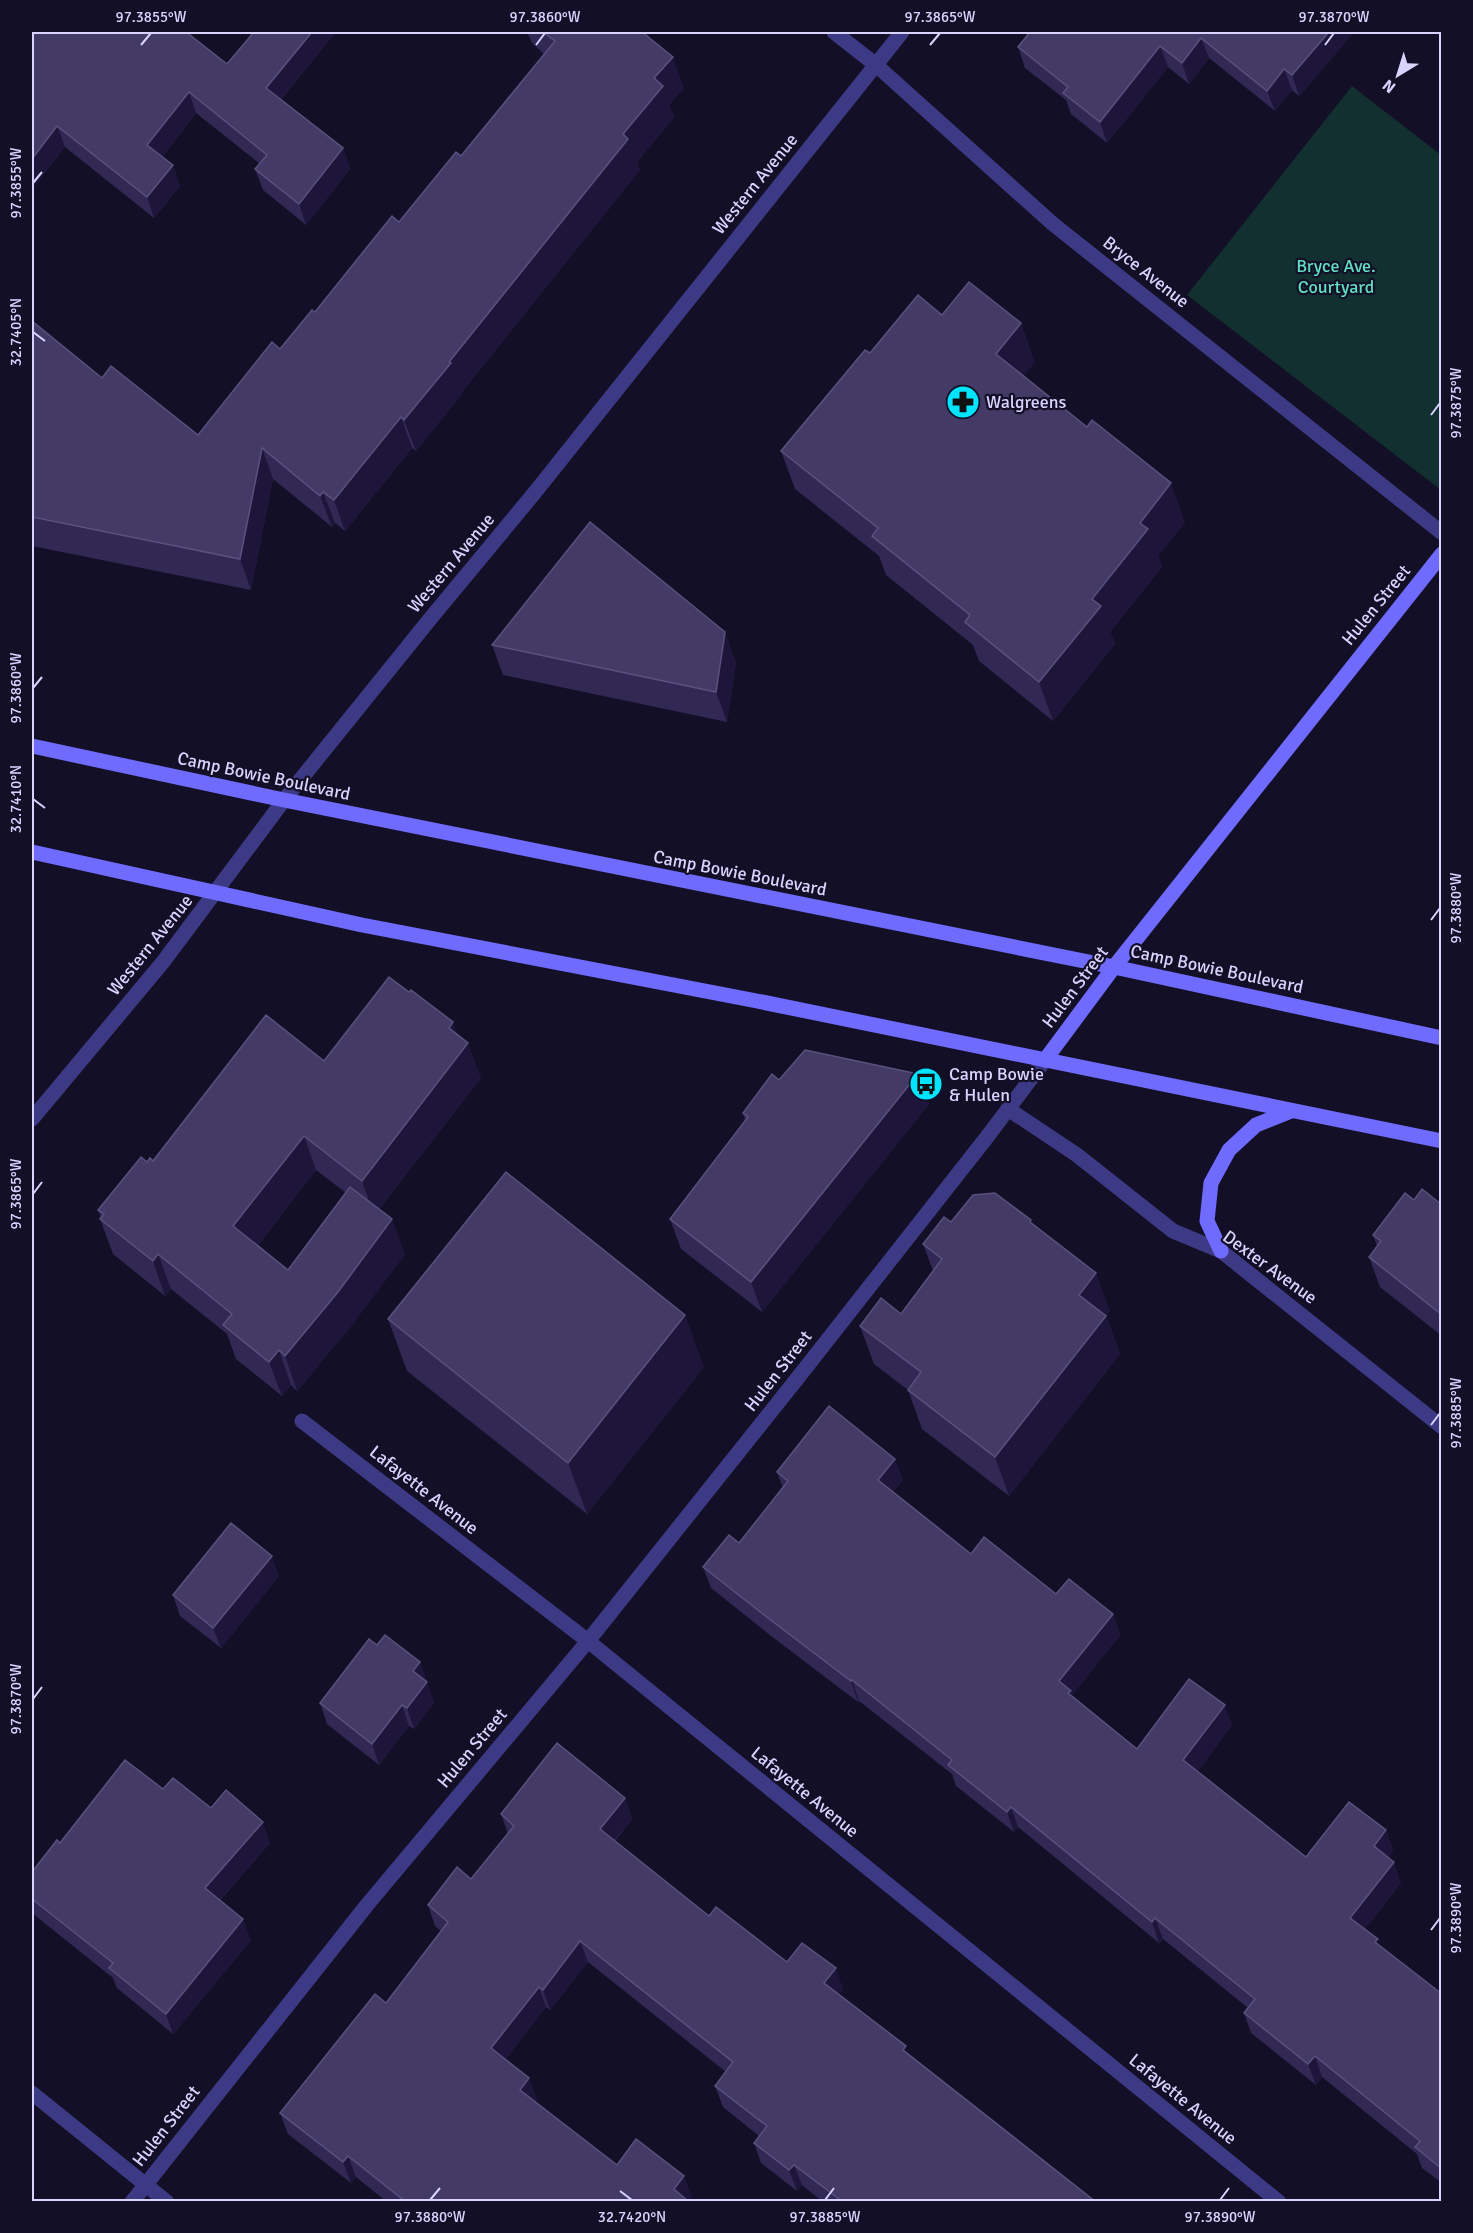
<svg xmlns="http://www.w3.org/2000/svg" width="1473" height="2233" font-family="Signika,sans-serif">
  <rect width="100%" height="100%" fill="#130f26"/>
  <polygon fill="#12302f" points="1352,86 1441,155 1441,490 1187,295"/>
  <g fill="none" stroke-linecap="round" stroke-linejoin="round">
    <g stroke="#3d3a85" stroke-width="15">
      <polyline points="1008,1109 1077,1155 1173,1231 1221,1251 1442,1427"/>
      <polyline points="32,1119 163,962 284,800 430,619 536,491 902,32"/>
      <polyline points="302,1421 588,1641 1279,2202"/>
      <polyline points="32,2093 167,2202"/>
      <polyline points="132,2202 367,1905 588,1641 800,1375 987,1137 1045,1060"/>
    </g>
    <polyline stroke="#3d3a85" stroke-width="15" points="834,32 876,65 1053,224 1442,533"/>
    <g stroke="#6f6bff" stroke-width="15">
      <polyline points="32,746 284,800 1114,967 1442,1038"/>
      <polyline points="32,852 362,925 757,1001 1442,1141"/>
      <polyline points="1045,1060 1114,967 1442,554"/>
      <polyline points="1221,1251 1207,1221 1211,1183 1229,1150 1256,1125 1291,1111"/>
    </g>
  </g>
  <g fill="#312854" fill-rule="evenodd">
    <polygon points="32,32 227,64 336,32 281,99 343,148 350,169 306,225 263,190 255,169 260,164 196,113 162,157 180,186 154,218 65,147 32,189"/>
    <polygon points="527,32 642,32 684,88 669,105 674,117 637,162 640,170 462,392 462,394 416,451 412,448 345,531 335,523 332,527 273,479 251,590 32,546 32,321 102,378 198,435 315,312 461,156 544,54 532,43"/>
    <polygon points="1030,32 1354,32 1299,96 1292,90 1275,111 1209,58 1189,84 1168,67 1107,143 1071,114 1066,100 1025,68 1018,47"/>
    <polygon points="942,315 1035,362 1023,376 1185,522 1158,556 1162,567 1110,632 1115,644 1053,721 979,661 973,645 886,575 879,556 795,489 781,451 870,353"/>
    <polygon points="492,645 736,662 727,722 503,675"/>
    <path d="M457,1034L481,1078L379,1209L405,1254L351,1326L297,1391L291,1385L282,1396L236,1359L227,1334L171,1289L165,1296L113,1254L100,1219L101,1218L98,1210L147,1162L153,1161L324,1061ZM316,1170L346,1193L288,1270L258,1245Z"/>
    <polygon points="918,1074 929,1104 762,1312 681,1249 670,1219 745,1121 743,1113 779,1080"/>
    <polygon points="1414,1200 1442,1205 1442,1336 1380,1287 1369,1257 1377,1246 1373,1235"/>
    <polygon points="951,1222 1033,1225 1110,1311 1106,1316 1120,1354 1009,1496 922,1429 908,1390 874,1364 860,1326 901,1314 933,1271 923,1244"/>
    <polygon points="388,1319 704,1367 587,1514 407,1371"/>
    <polygon points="777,1472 903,1480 893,1492 971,1554 1056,1594 1113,1614 1120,1635 1072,1695 1073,1696 1137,1749 1232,1725 1197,1772 1306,1857 1386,1830 1393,1851 1388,1858 1401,1883 1365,1929 1381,1947 1442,1994 1442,2183 1422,2168 1417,2154 1322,2077 1316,2085 1251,2033 1244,2013 1248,2008 1163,1939 1159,1943 1018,1827 1014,1832 956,1786 952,1774 859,1701 858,1702 775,1639 711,1588 703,1567 739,1543 783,1488"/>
    <polygon points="279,1576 221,1648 180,1616 173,1595"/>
    <polygon points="377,1645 420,1662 434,1703 414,1729 409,1726 379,1765 327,1724 320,1703"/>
    <polygon points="163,1789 211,1808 270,1843 220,1900 251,1940 173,2034 117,1988 113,1978 32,1913 32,1872"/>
    <polygon points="625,1798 632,1819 615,1841 709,1916 787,1962 843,1989 839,1994 908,2054 1096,2202 823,2202 802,2185 797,2191 761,2163 754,2143 759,2136 723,2107 715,2086 726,2072 588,1962 550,2010 546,2007 505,2060 537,2099 535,2102 617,2165 692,2197 688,2201 689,2202 387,2202 356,2177 351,2183 288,2134 280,2113 386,2003 441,1931 435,1926 428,1905 471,1879 508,1834 501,1814"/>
  </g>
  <g fill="#1d163a">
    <polygon points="312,32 336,32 273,108 266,88"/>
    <polygon points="1329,32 1354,32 1299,96 1292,75"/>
    <polygon points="1201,38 1209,58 1189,84 1182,63"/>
    <polygon points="1160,46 1168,67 1107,143 1100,122"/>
    <polygon points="673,57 684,88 669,105 674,117 637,162 640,170 462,392 462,394 416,451 404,420 623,134 654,78"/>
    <polygon points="1284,69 1292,90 1275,111 1267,91"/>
    <polygon points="189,92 196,113 155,166 147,145"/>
    <polygon points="57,126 65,147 32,189 32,159"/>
    <polygon points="343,148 350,169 306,225 299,204"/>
    <polygon points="173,165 180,186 154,218 147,197"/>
    <polygon points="1021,323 1035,362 1010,393 996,354"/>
    <polygon points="401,417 412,448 345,531 334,500"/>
    <polygon points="262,448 273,479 251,590 240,559"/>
    <polygon points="1171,483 1185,522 1158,556 1162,567 1110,632 1115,644 1053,721 1039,682 1140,523"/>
    <polygon points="323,492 335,523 332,527 320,496"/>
    <polygon points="725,632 736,662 727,722 716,692"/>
    <polygon points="453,1022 463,1050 468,1043 481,1078 374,1215 362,1181 449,1028"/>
    <polygon points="918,1074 929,1104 762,1312 751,1282"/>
    <polygon points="304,1136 316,1170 246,1260 233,1226"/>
    <polygon points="392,1219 405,1254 351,1326 297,1391 285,1356"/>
    <polygon points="158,1254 171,1289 165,1296 153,1261"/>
    <polygon points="1096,1273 1110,1311 1106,1316 1120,1354 1009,1496 995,1457 1079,1295"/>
    <polygon points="685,1315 704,1367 587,1514 568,1463"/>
    <polygon points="279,1350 291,1385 282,1396 269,1362"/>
    <polygon points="895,1459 903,1480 886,1501 878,1480"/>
    <polygon points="272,1556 279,1576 221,1648 213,1628"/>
    <polygon points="1113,1614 1120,1635 1072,1695 1078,1711 1059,1681"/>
    <polygon points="420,1662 434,1703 414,1729 407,1708 413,1671"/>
    <polygon points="852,1680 859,1701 858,1702 851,1681"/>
    <polygon points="402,1705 409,1726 379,1765 372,1744"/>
    <polygon points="1225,1705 1232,1725 1190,1781 1183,1760"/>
    <polygon points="625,1798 632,1819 607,1849 600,1829"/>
    <polygon points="1011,1807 1018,1827 1014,1832 1007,1812"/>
    <polygon points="263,1822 270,1843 212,1908 205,1888"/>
    <polygon points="1386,1830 1393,1851 1381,1867 1374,1846"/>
    <polygon points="1394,1862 1401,1883 1358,1938 1350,1918"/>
    <polygon points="1155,1918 1163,1939 1159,1943 1152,1922"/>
    <polygon points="243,1919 251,1940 173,2034 166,2014"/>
    <polygon points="580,1941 588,1962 550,2010 543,1990"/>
    <polygon points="836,1968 843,1989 832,2003 824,1983"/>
    <polygon points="539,1987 546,2007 498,2069 491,2048"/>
    <polygon points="1315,2056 1322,2077 1316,2085 1308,2064"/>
    <polygon points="529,2078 537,2099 527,2111 520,2090"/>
    <polygon points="348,2156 356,2177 351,2183 343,2162"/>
    <polygon points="794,2165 802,2185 797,2191 789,2170"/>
    <polygon points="684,2176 692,2197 688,2202 674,2189"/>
  </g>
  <g fill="#433a66" stroke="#5a527e" stroke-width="1.5">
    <polygon points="32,32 186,32 227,64 254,32 312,32 266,88 343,148 299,204 255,169 267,155 189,92 147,145 173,165 147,197 57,126 32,159"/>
    <polygon points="543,32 642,32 673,57 654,78 663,86 623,134 628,139 449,362 451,363 404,420 401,417 334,500 323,492 320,496 262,448 240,559 32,517 32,321 102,378 111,366 198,435 272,342 280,349 312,310 315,312 392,216 399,222 456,152 461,156 555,41"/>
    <polygon points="1030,32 1329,32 1292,75 1284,69 1267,91 1201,38 1182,63 1160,46 1100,122 1063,93 1068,87 1018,47"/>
    <polygon points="969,282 1021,323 996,354 1087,427 1092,420 1171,483 1140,523 1148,529 1092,599 1101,606 1039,682 965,622 970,615 872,536 878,528 781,451 865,350 870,353 918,295 942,315"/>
    <polygon points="590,522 725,632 716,692 492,645"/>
    <polygon points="389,977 409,992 411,990 453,1022 449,1028 468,1043 362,1181 304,1136 233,1226 288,1270 350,1187 392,1219 338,1292 285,1356 279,1350 269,1362 223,1325 232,1314 158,1254 153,1261 100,1219 104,1214 98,1210 141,1157 147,1162 150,1158 153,1161 266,1015 324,1061"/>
    <polygon points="805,1050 918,1074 751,1282 670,1219 748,1117 743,1113 772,1074 779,1080"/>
    <polygon points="506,1172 685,1315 568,1463 388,1319"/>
    <polygon points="1422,1189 1442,1205 1442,1315 1369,1257 1381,1241 1373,1235 1405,1193 1414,1200"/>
    <polygon points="995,1193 1031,1220 1030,1222 1096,1273 1079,1295 1106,1316 995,1457 908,1390 921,1372 860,1326 881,1298 901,1314 942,1259 923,1244 944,1217 951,1222 973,1195"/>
    <polygon points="829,1406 895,1459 878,1480 971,1554 984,1537 1056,1594 1069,1579 1113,1614 1059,1681 1071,1691 1068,1693 1137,1749 1189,1679 1225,1705 1183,1760 1306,1857 1349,1802 1386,1830 1374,1846 1394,1862 1350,1918 1378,1939 1375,1942 1442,1994 1442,2169 1415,2147 1420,2141 1315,2056 1308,2064 1244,2013 1255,1999 1155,1918 1152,1922 1011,1807 1007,1812 948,1765 952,1760 852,1680 851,1681 768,1618 703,1567 729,1535 739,1543 788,1481 777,1472"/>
    <polygon points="231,1523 272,1556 213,1628 173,1595"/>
    <polygon points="385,1635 420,1662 413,1671 427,1682 407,1708 402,1705 372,1744 320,1703 369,1639 377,1645"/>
    <polygon points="557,1743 625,1798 600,1829 709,1916 716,1907 787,1962 802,1943 836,1968 824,1983 906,2046 903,2050 1096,2202 843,2202 794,2165 789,2170 754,2143 767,2126 715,2086 733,2062 580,1941 543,1990 539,1987 491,2048 529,2078 520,2090 617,2165 636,2139 684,2176 674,2189 689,2202 406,2202 348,2156 343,2162 280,2113 375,1994 386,2003 448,1922 428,1905 457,1867 471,1879 514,1826 501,1814"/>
    <polygon points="125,1760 163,1789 173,1778 211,1808 226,1790 263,1822 205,1888 243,1919 166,2014 109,1968 113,1963 32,1899 32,1872 57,1840 60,1843"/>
  </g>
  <path fill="none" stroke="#d9d4ff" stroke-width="2" d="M141,45L151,33M536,45L545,33M930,45L940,33M1325,45L1334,33M33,183L42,172M33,332L45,341M1431,415L1440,403M33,688L42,677M33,799L45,808M1431,920L1440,908M33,1194L42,1182M1431,1425L1440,1413M33,1699L42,1687M1431,1930L1440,1918M620,2191L632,2200M430,2200L440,2188M825,2200L834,2188M1220,2200L1229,2188"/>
  <defs>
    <g id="pharmacy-disc" transform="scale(1.725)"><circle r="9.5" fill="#00e5ff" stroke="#130f26"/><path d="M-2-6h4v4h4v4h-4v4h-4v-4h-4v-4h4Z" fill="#111"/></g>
    <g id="bus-disc" transform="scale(1.725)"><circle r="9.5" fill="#00e5ff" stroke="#130f26"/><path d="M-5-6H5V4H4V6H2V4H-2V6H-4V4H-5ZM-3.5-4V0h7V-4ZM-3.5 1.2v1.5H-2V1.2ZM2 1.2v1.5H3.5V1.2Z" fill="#111"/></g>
  </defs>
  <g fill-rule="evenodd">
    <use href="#pharmacy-disc" x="963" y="402"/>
    <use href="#bus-disc" x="926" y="1084"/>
  </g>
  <g text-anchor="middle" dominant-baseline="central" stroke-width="4.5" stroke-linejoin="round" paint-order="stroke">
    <g font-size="18" fill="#d9d4ff" stroke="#130f26">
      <text transform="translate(755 184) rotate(-51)">Western Avenue</text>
      <text transform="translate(1146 272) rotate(38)">Bryce Avenue</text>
      <text transform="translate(451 563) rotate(-50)">Western Avenue</text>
      <text transform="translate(1376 605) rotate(-51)">Hulen Street</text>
      <text transform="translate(264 776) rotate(12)">Camp Bowie Boulevard</text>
      <text transform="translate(740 873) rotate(11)">Camp Bowie Boulevard</text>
      <text transform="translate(150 945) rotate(-51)">Western Avenue</text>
      <text transform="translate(1217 969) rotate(12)">Camp Bowie Boulevard</text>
      <text transform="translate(1075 987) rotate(-53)">Hulen Street</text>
      <text transform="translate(1270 1267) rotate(36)">Dexter Avenue</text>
      <text transform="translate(778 1371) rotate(-52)">Hulen Street</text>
      <text transform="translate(424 1490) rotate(38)">Lafayette Avenue</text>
      <text transform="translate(472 1748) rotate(-50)">Hulen Street</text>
      <text transform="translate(805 1792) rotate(39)">Lafayette Avenue</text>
      <text transform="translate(1183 2099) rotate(39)">Lafayette Avenue</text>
      <text transform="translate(166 2126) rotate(-52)">Hulen Street</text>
    </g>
    <g font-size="18" fill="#5fe0c0" stroke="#130f26">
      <text x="1336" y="266">Bryce Ave.<tspan x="1336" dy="21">Courtyard</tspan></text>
    </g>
    <g font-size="18" fill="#d9d4ff" stroke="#130f26" text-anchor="start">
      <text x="986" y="402">Walgreens</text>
      <text x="949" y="1074">Camp Bowie<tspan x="949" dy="21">&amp; Hulen</tspan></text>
    </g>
  </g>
  <rect width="1473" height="2233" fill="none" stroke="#130f26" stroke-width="66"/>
  <g transform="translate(1398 75) rotate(218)" stroke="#130f26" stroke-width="4.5" paint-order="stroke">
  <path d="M0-4.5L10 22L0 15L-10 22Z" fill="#d9d4ff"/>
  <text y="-9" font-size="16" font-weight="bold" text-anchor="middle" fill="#d9d4ff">N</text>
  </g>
  <rect x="33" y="33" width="1407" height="2167" fill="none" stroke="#d9d4ff" stroke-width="2"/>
  <g font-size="15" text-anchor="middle" fill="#d9d4ff">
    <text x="151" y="22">97.3855°W</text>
    <text x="545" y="22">97.3860°W</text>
    <text x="940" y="22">97.3865°W</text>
    <text x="1334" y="22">97.3870°W</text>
    <text transform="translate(16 183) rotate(-90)" y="5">97.3855°W</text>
    <text transform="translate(16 332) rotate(-90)" y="5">32.7405°N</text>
    <text transform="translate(1456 403) rotate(-90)" y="5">97.3875°W</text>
    <text transform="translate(16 688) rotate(-90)" y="5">97.3860°W</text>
    <text transform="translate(16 799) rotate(-90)" y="5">32.7410°N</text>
    <text transform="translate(1456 908) rotate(-90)" y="5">97.3880°W</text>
    <text transform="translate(16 1194) rotate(-90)" y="5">97.3865°W</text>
    <text transform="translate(1456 1413) rotate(-90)" y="5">97.3885°W</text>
    <text transform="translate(16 1699) rotate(-90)" y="5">97.3870°W</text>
    <text transform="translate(1456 1918) rotate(-90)" y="5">97.3890°W</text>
    <text x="430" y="2222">97.3880°W</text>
    <text x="632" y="2222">32.7420°N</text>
    <text x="825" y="2222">97.3885°W</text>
    <text x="1220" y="2222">97.3890°W</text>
  </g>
</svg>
